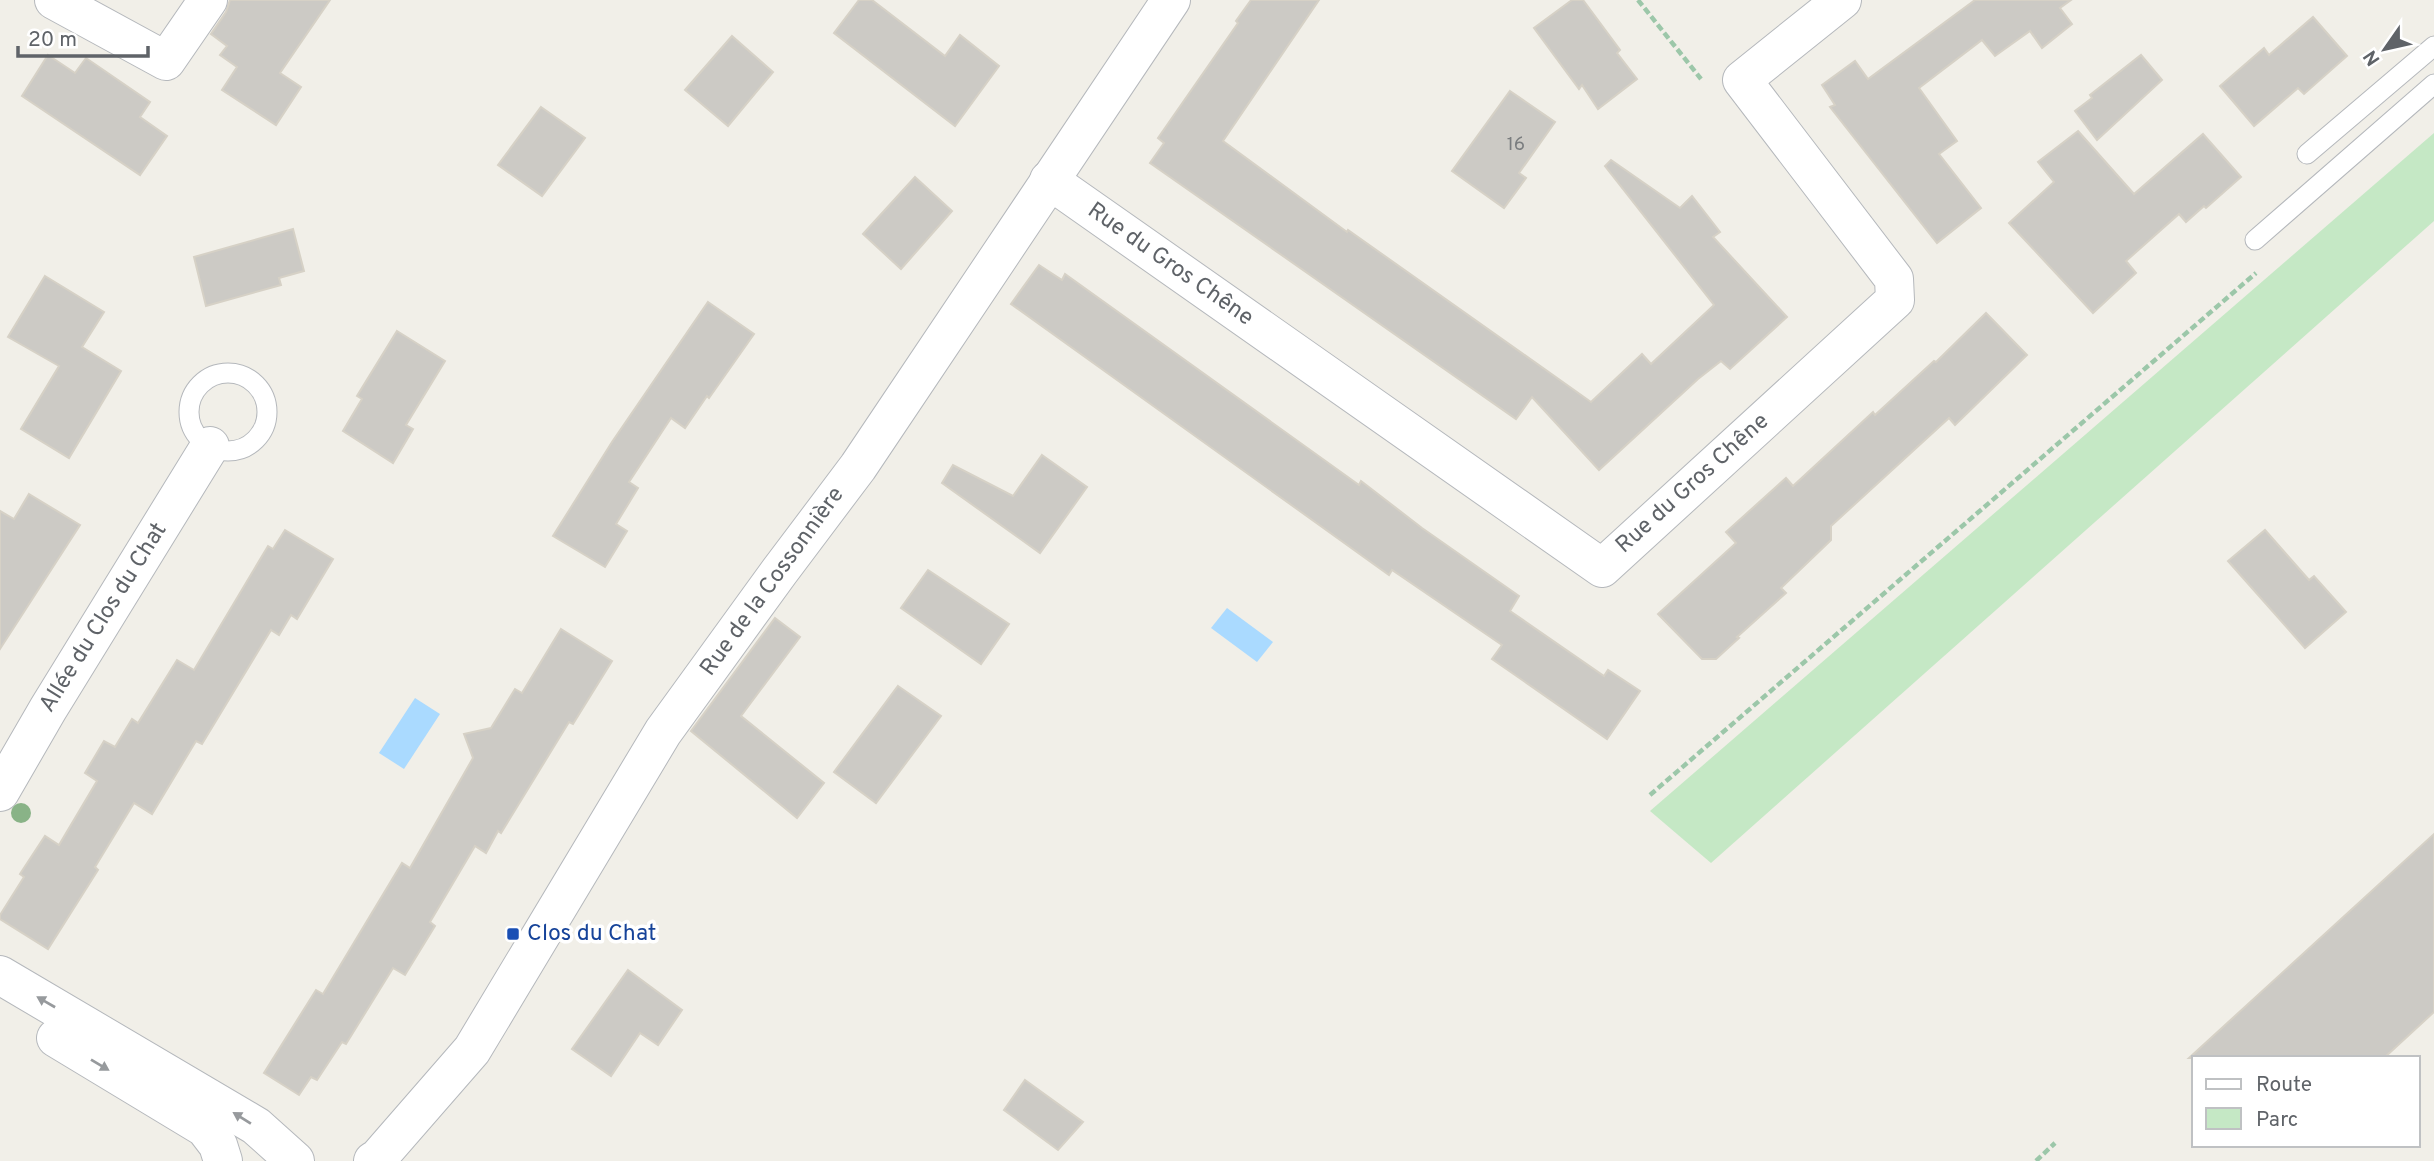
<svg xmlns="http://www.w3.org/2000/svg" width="2434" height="1161" font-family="Overpass,sans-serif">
  <rect width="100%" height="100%" fill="#f1efe8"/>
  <polygon fill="#c5e8c5" points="2434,133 2434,221 1711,863 1650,811"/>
  <g fill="#aadaff">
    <polygon points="1227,608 1273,642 1257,662 1211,628"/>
    <polygon points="415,698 440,714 404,769 379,753"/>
  </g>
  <g fill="#cccac5" stroke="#d6d1c6" stroke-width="2">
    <polygon points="230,0 330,0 280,73 301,87 276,125 222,90 237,67 220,55 227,46 211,34 226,12"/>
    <polygon points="859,0 872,0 945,56 960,35 999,66 955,126 834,33"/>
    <polygon points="1251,0 1319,0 1223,141 1347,232 1348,230 1591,402 1642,354 1651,364 1714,305 1605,166 1611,160 1680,208 1692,196 1720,232 1713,237 1787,317 1730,369 1721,361 1698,379 1599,470 1532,397 1516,419 1150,163 1164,143 1158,138 1238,23 1236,21"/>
    <polygon points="1572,0 1583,0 1620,50 1617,53 1637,79 1598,109 1582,85 1579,89 1534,28"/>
    <polygon points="1975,0 2071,0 2060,8 2072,24 2042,48 2030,31 1995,56 1982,40 1919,88 1957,141 1939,154 1981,208 1937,243 1830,107 1835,105 1822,85 1855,61 1868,79"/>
    <polygon points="2313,17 2347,56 2304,94 2298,88 2254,126 2220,86 2264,48 2269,55"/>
    <polygon points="732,36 773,72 728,126 685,90"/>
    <polygon points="48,55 75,73 86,58 150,102 140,117 167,136 140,175 22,96"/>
    <polygon points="2141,55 2162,80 2097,140 2075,111 2092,98 2090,95"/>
    <polygon points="1510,91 1555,122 1519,173 1526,178 1504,208 1452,171"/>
    <polygon points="541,107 585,138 542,196 498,165"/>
    <polygon points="2078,131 2134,194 2203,134 2241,177 2206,208 2204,206 2186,222 2179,214 2126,261 2136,273 2093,313 2009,223 2054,182 2038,162"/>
    <polygon points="915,177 952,211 901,269 863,234"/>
    <polygon points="293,229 304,271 279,278 281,285 206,306 194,257"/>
    <polygon points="1039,265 1062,280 1065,274 1359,485 1361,481 1422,528 1519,596 1510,611 1604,676 1608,670 1640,691 1607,739 1492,659 1502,645 1392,570 1389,575 1011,304"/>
    <polygon points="45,276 104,312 82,347 121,371 69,458 21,429 59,366 8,337"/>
    <polygon points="708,302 754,334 709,398 707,396 685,428 671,418 629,482 638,488 616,524 627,531 605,567 553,536 612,442"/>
    <polygon points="1986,313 2027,355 1955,425 1949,418 1831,526 1831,540 1781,588 1786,593 1737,637 1739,638 1716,659 1702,659 1658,614 1736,543 1726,532 1786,478 1793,486 1873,412 1875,415 1934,361 1936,362"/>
    <polygon points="397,331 445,361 406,425 413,429 393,463 343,431 362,399 357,396"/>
    <polygon points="1042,455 1087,487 1040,553 942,483 953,465 1013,496"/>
    <polygon points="29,494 80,525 0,649 0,511 14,519"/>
    <polygon points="285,530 333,559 297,619 291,615 279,635 271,630 202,744 196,741 152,814 134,803 95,867 98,870 48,949 0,919 0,915 24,877 20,874 45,836 59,845 97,781 85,773 104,741 115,747 132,719 138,723 177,660 194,670 268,546 273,549"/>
    <polygon points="2265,530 2309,580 2314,576 2346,612 2305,648 2228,561"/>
    <polygon points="928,570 1009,624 981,664 901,608"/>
    <polygon points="775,618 800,637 741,716 824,783 797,818 691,731"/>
    <polygon points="561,629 612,661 573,724 569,722 501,833 498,831 486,853 475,846 430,922 435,926 405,975 393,968 346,1044 342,1042 317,1080 311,1077 299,1095 264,1073 316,990 323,994 402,863 410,868 473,758 464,734 491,728 515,689 522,693"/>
    <polygon points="898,686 941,716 876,803 834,772"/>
    <polygon points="2434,834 2434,1012 2384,1058 2189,1058"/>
    <polygon points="628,970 682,1010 658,1045 640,1033 611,1076 572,1049"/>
    <polygon points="1025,1080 1083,1122 1058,1150 1004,1110"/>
  </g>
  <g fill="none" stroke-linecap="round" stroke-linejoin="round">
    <g stroke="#b5b8bc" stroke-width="21">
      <g id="lane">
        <polyline points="2307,154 2434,46"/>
        <polyline points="2255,240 2434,84"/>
        <circle cx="228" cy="412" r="39"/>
      </g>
    </g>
    <g stroke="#b5b8bc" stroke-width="40">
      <g id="street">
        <polyline points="54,0 166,61 208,0"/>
        <polyline points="1049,180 1602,568 1895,300 1894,279 1742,80 1842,0"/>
        <polyline points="0,792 48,709 210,446"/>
        <polyline points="0,975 256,1126 295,1161"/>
        <polyline points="56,1038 205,1128 218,1145 223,1161"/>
        <polyline points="373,1161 378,1158 472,1050 663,732 779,572 858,467 1171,0"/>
      </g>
    </g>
    <g stroke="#9cc7a9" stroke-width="4.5" stroke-dasharray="7 3.5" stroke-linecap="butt">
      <polyline points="1638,0 1701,79"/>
      <polyline points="1650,795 2256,273"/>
      <polyline points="2036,1161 2055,1143"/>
    </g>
    <use href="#lane" stroke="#fff" stroke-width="19"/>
    <use href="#street" stroke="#fff" stroke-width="38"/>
  </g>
  <circle fill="#89b387" cx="21" cy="813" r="10"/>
  <defs><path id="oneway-solid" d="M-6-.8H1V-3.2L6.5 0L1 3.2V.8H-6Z" transform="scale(1.75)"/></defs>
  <g fill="#979a9d">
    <use href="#oneway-solid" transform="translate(46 1002) rotate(-150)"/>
    <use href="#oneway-solid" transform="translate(100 1065) rotate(31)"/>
    <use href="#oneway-solid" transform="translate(242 1118) rotate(-148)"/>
  </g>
  <rect fill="#1a4fb4" stroke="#fff" stroke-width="2.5" x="506" y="927" width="14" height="14" rx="3.5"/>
  <g text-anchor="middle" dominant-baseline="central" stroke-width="7" stroke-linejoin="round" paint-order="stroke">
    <g font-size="19" fill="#7a7d7f">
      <text x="1516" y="145">16</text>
    </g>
    <g font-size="23" fill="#5f6368" stroke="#fff">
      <text transform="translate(1170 265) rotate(35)">Rue du Gros Chêne</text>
      <text transform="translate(1693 484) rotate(-42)">Rue du Gros Chêne</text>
      <text transform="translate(773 582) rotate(-54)">Rue de la Cossonnière</text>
      <text transform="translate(104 618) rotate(-58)">Allée du Clos du Chat</text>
    </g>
    <g font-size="23" fill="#164399" stroke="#fff" text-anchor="start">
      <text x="527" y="934">Clos du Chat</text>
    </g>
  </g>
  <rect x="2192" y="1056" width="228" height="91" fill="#ffffff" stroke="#bfc1c3" stroke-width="2"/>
  <rect x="2206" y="1079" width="35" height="10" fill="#ffffff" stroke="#bfc1c3" stroke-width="2"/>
  <text x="2256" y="1091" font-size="21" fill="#5f6368">Route</text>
  <rect x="2206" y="1108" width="35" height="21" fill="#c5e8c5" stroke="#bfc1c3" stroke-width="2"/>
  <text x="2256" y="1126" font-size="21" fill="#5f6368">Parc</text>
  <g transform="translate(2385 49) rotate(236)" stroke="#ffffff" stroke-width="5" paint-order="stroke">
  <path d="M0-5L12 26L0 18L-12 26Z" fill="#5f6368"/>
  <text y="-10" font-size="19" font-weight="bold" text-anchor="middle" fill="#5f6368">N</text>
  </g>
  <path d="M18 46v10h130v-10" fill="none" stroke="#5f6368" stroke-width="3.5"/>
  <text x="28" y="46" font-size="21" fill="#5f6368" stroke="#ffffff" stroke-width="5" paint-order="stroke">20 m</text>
</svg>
